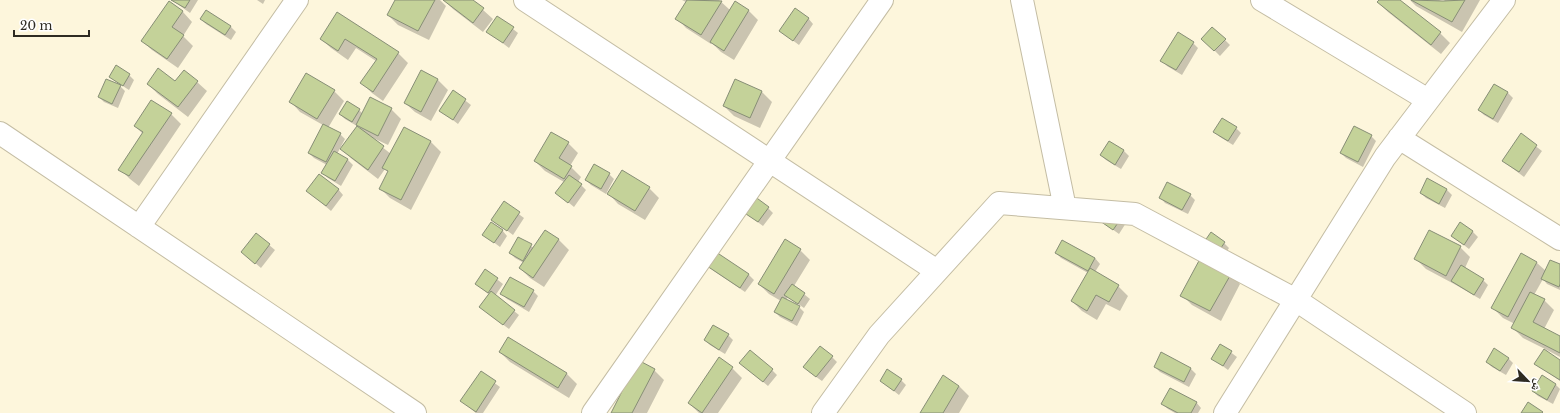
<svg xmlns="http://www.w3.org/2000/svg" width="1560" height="413" viewBox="0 0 1560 413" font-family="'Libre Baskerville','Noto Naskh Arabic',serif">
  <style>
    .shadow { fill: #0003 }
    .building { fill: #c4d299; stroke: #878e76 }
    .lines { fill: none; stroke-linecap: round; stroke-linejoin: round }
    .minor-casing { stroke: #c4bda4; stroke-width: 24 }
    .minor { stroke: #fff; stroke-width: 22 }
  </style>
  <rect width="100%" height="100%" fill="#fdf6dc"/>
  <path class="shadow" d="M172,0H198L190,13Z
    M257,0H265L263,4Z
    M396,0H440L446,6L429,40L398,25L388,15Z
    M444,0H472L493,19L483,32L453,9Z
    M682,0H719L730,10H748L758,20L734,60L721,52L712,43L711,44L686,28L677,18L686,2Z
    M1380,0H1399L1440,33L1450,43L1441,54L1388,12L1378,2Z
    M1410,0H1439L1443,2L1445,0H1480L1462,32L1416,6Z
    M169,2L183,12L192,22L183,36L193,46L178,68L152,50L142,41Z
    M206,11L231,27L236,32L231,40L206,24L201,19Z
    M338,13L398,53L408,63L383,101L372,93L362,83L376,61L356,48L348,60L331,48L321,39Z
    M498,17L518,33L509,48L488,32Z
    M808,18L813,24L799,45L780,31Z
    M1225,40L1230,45L1220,56L1208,44Z
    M1193,43L1198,48L1182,75L1167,66L1162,60Z
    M422,71L438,80L448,90L431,121L415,112L405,103Z
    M129,75L134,80L129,90L115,81L110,76Z
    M735,80L762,92L772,102L760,128L734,116L724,106Z
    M176,82H197L207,91L188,117L158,94L148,84Z
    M119,85L125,91L118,108L104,102L99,97Z
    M1494,85L1508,93L1513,98L1498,123L1484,115L1479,110Z
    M334,91L344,101L328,128L340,134L345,139L337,154L348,160L353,165L341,186L328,178L323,173L327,165L314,158L309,153L323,125L300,112L291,102Z
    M453,91L471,105L458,124L441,111Z
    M391,109L401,119L388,145L373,138L372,139L391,154L404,128L431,142L441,152L411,210L390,198L380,188L389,172L385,169L378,179L352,159L342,149L362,130L358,125L357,126L345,119L340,114L359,110L363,114Z
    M171,114L181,124L139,186L130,179L120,169L143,134L135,126Z
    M1236,128L1241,133L1233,145L1220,137L1215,132Z
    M1521,135L1542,151L1524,177L1503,161Z
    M1371,136L1376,141L1363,167L1346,158L1341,153Z
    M1109,142L1124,151L1129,156L1121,169L1106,160L1101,155Z
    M568,143L578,153L570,166L581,177L578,182L586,190L574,207L557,193L564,182L545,171L535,161Z
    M609,174L614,179L606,194L591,185L586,180Z
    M1428,180L1447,190L1452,195L1445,208L1426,198L1421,193Z
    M649,188L659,198L645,220L618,204L609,194Z
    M338,189L343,195L331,211L308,191Z
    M1190,195L1195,200L1188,214L1165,203L1160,197Z
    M504,203L524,218L513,235L493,220Z
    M768,208L773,213L763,226L744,212Z
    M1101,221L1126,223L1119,234Z
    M502,230L507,236L500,247L484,235Z
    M545,231L559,240L569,250L544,287L530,278L520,268L524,263L515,258L510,253L518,238L534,248Z
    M1473,232L1478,237L1469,249L1452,236Z
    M256,234L275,250L261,268L248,257Z
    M1224,243L1229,248L1222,259L1209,250Z
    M1460,247L1470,257L1465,268L1483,280L1488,285L1480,299L1456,285L1426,269L1416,259Z
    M800,250L810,260L794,286L810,299L804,308L788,297L786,300L799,307L804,312L797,326L780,317L775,312L781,301L769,294L759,284Z
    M1056,253L1095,258L1100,264L1095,272L1118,286L1128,296L1120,311L1106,304L1097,320L1082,311L1072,301L1088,273L1061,258Z
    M716,254L749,275L754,280L745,292L714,271L709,266Z
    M1521,254L1537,263L1546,271L1560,265V290L1547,284L1543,279L1534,295L1544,300L1554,310L1544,329L1560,337V357L1545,349V351L1560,361V381L1536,364L1545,349L1523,338L1513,328L1515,324L1503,318L1493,308Z
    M485,270L503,284L495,296L519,315L509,329L486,312L490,295L476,284Z
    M1230,274L1240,284L1221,321L1192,305L1182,295Z
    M533,291L538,296L529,312L507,299L502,294Z
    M728,335L733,340L725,354L710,345L705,340Z
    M509,339L567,374L577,384L569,398L510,362L500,352Z
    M1221,345L1237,357L1228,370L1212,358Z
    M1162,354L1191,369L1196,374L1189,387L1160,372L1155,367Z
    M832,357L837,362L822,381L809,372Z
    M1508,358L1513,363L1506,375L1492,367L1487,362Z
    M732,368L742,378L718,413H699L689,403Z
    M746,368L772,370L777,375L768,386Z
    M654,370L664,380L647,413H612Z
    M481,373L500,387L483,413H476L462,401Z
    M1542,376L1556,385L1560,389L1553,404L1538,396L1533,391Z
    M901,380L906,385L899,395L881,381Z
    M959,386L969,396L959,413H921Z
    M1196,402L1201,408L1198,413H1175L1168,409L1162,404Z"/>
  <path class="building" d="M171,0H190L185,8Z
    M395,0H435L418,31L387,15Z
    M443,0H473L484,8L473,23Z
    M687,0L722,1L701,35L675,19Z
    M1379,0H1400L1441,32L1431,45L1377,2Z
    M1411,0L1443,1L1465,0L1452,22Z
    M169,1L183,11L172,27L184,35L167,59L141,41Z
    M735,1L749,10L724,51L710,42Z
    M795,8L809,18L793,41L779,31Z
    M206,10L231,26L225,35L200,19Z
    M337,12L399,52L373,92L360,83L377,59L345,39L338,51L320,39Z
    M497,16L514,27L503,43L486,32Z
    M1212,27L1226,39L1214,51L1201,39Z
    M1178,32L1194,42L1176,70L1160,61Z
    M116,65L130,74L123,86L109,77Z
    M158,68L175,81L184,70L198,81L178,107L147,84Z
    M421,70L438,79L421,112L404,103Z
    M306,73L335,90L317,119L289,102Z
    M106,79L121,85L112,104L98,97Z
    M735,79L762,91L750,118L723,106Z
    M1494,84L1508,92L1493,119L1478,110Z
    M453,90L466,99L453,120L439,111Z
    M370,97L392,108L378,136L356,125Z
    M151,100L172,113L129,176L118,170L143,132L134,126Z
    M347,101L360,109L352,122L339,114Z
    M1222,118L1237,127L1228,141L1213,132Z
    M323,124L341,133L326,162L308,153Z
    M357,126L384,146L368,170L340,149Z
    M1354,126L1372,135L1358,162L1340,153Z
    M404,127L431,141L401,200L379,189L388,171L382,168Z
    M551,132L569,142L559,158L572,166L564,179L534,161Z
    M1521,133L1537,145L1519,172L1502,161Z
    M1109,141L1124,150L1115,165L1100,155Z
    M334,151L348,159L335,181L321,173Z
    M594,164L610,173L601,189L585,180Z
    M622,170L650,187L635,211L607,194Z
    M319,174L339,189L326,206L306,191Z
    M569,175L582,184L568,203L555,193Z
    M1427,178L1447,189L1439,204L1420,193Z
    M1167,182L1191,194L1182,210L1159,198Z
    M754,196L769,207L758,222L743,212Z
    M504,201L520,212L507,231L491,220Z
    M1122,217L1113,230L1100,221Z
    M491,222L503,230L494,243L482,235Z
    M1460,222L1473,231L1464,245L1451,236Z
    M545,230L559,239L533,278L519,268Z
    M1429,230L1461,246L1446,276L1414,259Z
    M1211,232L1225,242L1216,255L1202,245Z
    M256,233L270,244L255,264L241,252Z
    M518,237L532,244L523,261L509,253Z
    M785,239L801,249L774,294L758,284Z
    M1062,240L1095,258L1088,271L1055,253Z
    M716,252L749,274L740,288L707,266Z
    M1521,253L1537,262L1508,317L1491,308Z
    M1201,257L1231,274L1210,311L1180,296Z
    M1550,260L1560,264V284L1559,287L1541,279Z
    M1461,265L1484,279L1474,295L1451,281Z
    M1090,268L1119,285L1109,302L1096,295L1087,311L1071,301Z
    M485,269L498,278L488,293L475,284Z
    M510,277L534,290L524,307L500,294Z
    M792,284L805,293L798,304L784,295Z
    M491,291L515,310L503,325L479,307Z
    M1530,292L1545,299L1533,322L1560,336V353L1511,328Z
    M782,297L800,306L792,321L774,312Z
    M713,325L729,334L719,350L704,340Z
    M508,337L567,373L558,388L499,352Z
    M1220,344L1232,351L1223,366L1211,359Z
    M820,346L833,356L816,377L803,367Z
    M1494,348L1509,358L1500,371L1486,362Z
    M1544,349L1560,360V380L1534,364Z
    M750,350L773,369L763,382L739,363Z
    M1161,352L1191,368L1184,382L1154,367Z
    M719,357L733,367L702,413L688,403Z
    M638,360L655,369L632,413H611Z
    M887,369L902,379L894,391L880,381Z
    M481,371L496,381L476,412L460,401Z
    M943,375L959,386L943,413H920Z
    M1542,375L1556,384L1547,400L1532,391Z
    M1170,388L1197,402L1191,413H1178L1161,404Z
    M1528,402L1543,412L1542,413H1521Z"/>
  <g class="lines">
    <defs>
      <path id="minor" d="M525,0L937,271
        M1022,0L1065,208
        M1262,0L1428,100
        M0,133L415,413
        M1399,138L1560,239
        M139,227L297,0
        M593,413L882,0
        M823,413L879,335L999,203L1135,214L1296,300L1465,413
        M1225,413L1385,157L1504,0"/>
    </defs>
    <use href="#minor" class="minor-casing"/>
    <use href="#minor" class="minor"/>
  </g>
  <g transform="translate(1528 381) rotate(115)" stroke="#ffffff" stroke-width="3" paint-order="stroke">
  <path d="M0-3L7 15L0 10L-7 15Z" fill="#2e2b22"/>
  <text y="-6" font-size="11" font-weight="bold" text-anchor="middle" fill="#2e2b22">ش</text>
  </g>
  <path d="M14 30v6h75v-6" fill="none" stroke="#2e2b22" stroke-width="2"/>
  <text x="20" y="30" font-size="12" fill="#2e2b22" stroke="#ffffff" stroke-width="3" paint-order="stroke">20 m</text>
</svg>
